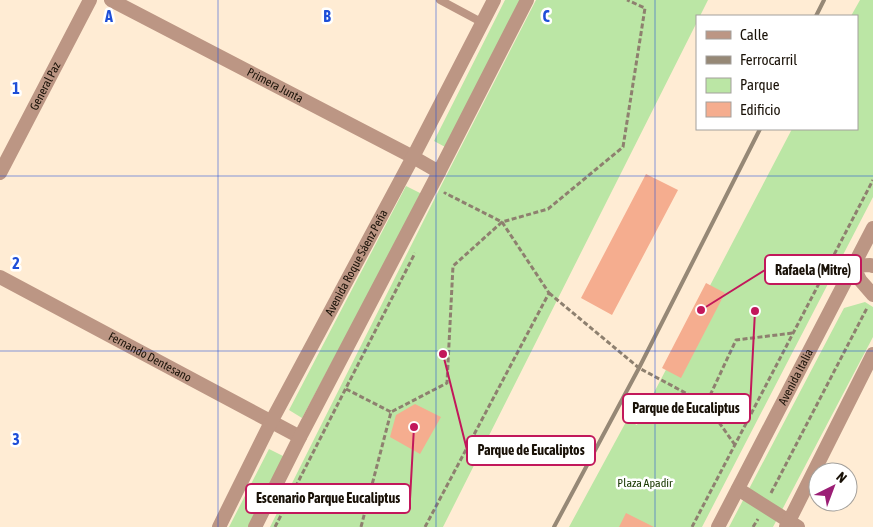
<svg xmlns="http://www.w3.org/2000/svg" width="873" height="527" viewBox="0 0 873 527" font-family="'Asap Condensed',sans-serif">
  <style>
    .green { fill: #bbe6a5 }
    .building { fill: #f5ad8f }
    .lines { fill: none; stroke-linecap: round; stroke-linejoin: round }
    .path { stroke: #8e806f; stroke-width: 3; stroke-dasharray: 5 2.5; stroke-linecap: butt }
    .service { stroke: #bc9684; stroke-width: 8 }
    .minor { stroke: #bc9684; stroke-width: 14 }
    .tertiary { stroke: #bc9684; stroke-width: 14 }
    .rail { stroke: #968876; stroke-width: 4 }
    .grid { fill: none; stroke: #1d4ed8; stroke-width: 1; stroke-opacity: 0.55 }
    .labels { text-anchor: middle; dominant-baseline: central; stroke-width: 5; stroke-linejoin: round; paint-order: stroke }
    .street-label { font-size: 12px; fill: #191107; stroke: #fff }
    .park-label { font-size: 12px; fill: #183700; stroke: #fff }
    .grid-label { font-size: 16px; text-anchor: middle; font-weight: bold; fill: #1d4ed8; stroke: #fff; stroke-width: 5; stroke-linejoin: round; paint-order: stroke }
    .leader { fill: none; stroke: #c2185b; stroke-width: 2 }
    .callout-dot { fill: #c2185b; stroke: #fff; stroke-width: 2 }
    .callout { fill: #fff; stroke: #c2185b; stroke-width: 2 }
    .callout-label { font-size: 14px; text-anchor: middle; font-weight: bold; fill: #191107 }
  </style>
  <rect width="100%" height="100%" fill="#ffecd4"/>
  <path class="green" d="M505,0H524L447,148L434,141Z
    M536,0H708L700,16H697V22L443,527H270L443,182Z
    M860,0H873V197L702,527H569L627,420L637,425L792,129H857V16H851Z
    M406,186L422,194L302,418L289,410Z
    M865,302L873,307V337L773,527H729L844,308Z
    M269,449L285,457L249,527H229Z"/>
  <path class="building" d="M646,174L678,190L612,315L581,298Z
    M706,283L725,293L681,378L662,368Z
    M415,404L441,417L420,454L390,437L396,415Z
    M626,513L654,527H619Z"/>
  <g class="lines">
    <path class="path" d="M549,293L639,368L706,404
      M346,389L391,412
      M735,445L706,404L736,340L793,333
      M771,493L867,308
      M275,527L415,253
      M361,527L391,412L447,383L453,266L502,222L548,209L623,147L645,8L627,0
      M425,527L549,293L502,222L445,193V194
      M692,527L873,180
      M753,527L758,519"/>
    <path class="service" d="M440,0L483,23"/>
    <g class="minor">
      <path id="s1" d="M111,0L413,157L439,172"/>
      <path id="s2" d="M0,173L90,0"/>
      <path id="s3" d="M0,277L300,437"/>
      <path d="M738,489L798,527"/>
    </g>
    <g class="tertiary">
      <path d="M873,266L870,265L853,266L860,280L873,295"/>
      <path id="s4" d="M219,527L271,422L413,157L494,0"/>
      <path d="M255,527L300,437L439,172L527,0"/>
      <path id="s5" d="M718,527L873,228"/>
      <path d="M786,527L873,354"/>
    </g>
    <path class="rail" d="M816,16L824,0
      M554,527L639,368L760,129"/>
  </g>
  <path class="grid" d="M218,0V527M436,0V527M655,0V527M0,176H873M0,351H873"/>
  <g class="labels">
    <g class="street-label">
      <text stroke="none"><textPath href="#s1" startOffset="185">Primera Junta</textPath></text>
      <text stroke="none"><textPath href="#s2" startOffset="98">General Paz</textPath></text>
      <text stroke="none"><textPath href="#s4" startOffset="298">Avenida Roque Sáenz Peña</textPath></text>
      <text stroke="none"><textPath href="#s3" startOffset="170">Fernando Dentesano</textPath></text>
      <text stroke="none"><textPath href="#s5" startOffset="169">Avenida Italia</textPath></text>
    </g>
    <g class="park-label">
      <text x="645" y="483">Plaza Apadir</text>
    </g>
  </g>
  <g class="grid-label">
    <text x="109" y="22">A</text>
    <text x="327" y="22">B</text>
    <text x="546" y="22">C</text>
    <text x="16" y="94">1</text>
    <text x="16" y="269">2</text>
    <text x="16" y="445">3</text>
  </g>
  <path class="leader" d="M701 310L765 270M755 311L750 408M443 354L467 450M414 427L410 499"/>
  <g class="callout-dot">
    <circle cx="701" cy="310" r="5"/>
    <circle cx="755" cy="311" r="5"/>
    <circle cx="443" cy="354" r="5"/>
    <circle cx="414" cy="427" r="5"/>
  </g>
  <g class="callout">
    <rect x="765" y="255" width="96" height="29" rx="5"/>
    <rect x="623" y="394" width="127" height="29" rx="5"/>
    <rect x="467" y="436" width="128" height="29" rx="5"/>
    <rect x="246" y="484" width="164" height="29" rx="5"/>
  </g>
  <g class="callout-label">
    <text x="813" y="275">Rafaela (Mitre)</text>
    <text x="686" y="413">Parque de Eucaliptus</text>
    <text x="531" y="455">Parque de Eucaliptos</text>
    <text x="328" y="503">Escenario Parque Eucaliptus</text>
  </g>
  <rect x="696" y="15" width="162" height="115" fill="#ffffff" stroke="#a3a09c"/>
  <rect x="706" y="31" width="25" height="8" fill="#bc9684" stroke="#a3a09c"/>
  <text x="740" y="40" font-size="15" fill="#191107">Calle</text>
  <rect x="706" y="56" width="25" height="8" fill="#968876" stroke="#a3a09c"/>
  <text x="740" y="65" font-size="15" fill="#191107">Ferrocarril</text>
  <rect x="706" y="78" width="25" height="15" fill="#bbe6a5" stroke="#a3a09c"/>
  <text x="740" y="90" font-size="15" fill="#191107">Parque</text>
  <rect x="706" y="102" width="25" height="15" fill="#f5ad8f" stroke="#a3a09c"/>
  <text x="740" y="115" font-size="15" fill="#191107">Edificio</text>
  <g transform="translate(833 487) rotate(42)"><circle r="24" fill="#ffffff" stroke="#a3a09c"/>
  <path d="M0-4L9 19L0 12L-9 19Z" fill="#9b1e75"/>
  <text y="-8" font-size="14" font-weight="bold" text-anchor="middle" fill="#191107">N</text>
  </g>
</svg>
